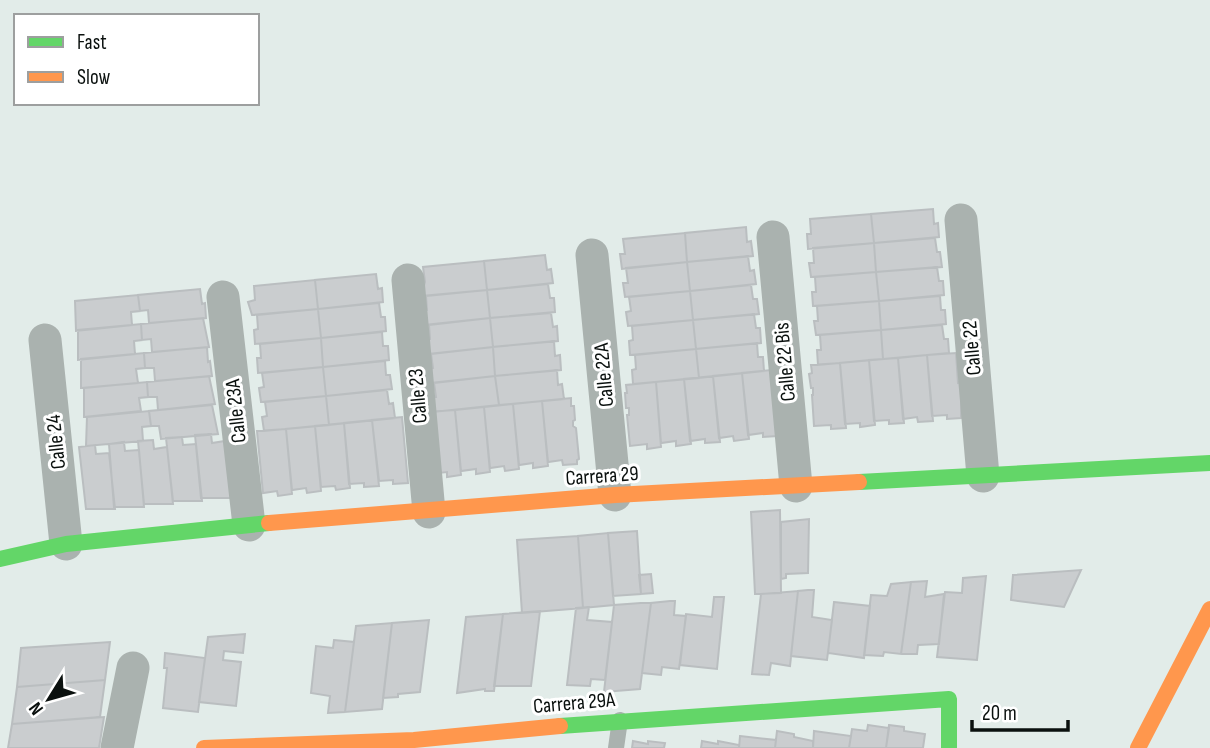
<svg xmlns="http://www.w3.org/2000/svg" width="1210" height="748" viewBox="0 0 1210 748" font-family="'Sofia Sans Condensed',sans-serif">
  <style>
    .building { fill: #cacdcf; stroke: #babec0; stroke-width: 2 }
    .lines { fill: none; stroke-linecap: round; stroke-linejoin: round }
    .lane { stroke: #aab2af; stroke-width: 16 }
    .street { stroke: #aab2af; stroke-width: 33 }
    .fast { stroke: #63d668; stroke-width: 16 }
    .slow { stroke: #ff974d; stroke-width: 16 }
    .labels { text-anchor: middle; dominant-baseline: central; stroke-width: 6; stroke-linejoin: round; paint-order: stroke }
    .street-label { font-size: 21px; fill: #0a100e; stroke: #fff }
  </style>
  <rect width="100%" height="100%" fill="#e2ece9"/>
  <path class="building" d="M933,209L934,224L938,223L939,237L874,243L871,214Z
    M871,214L874,243L808,249L807,234H811L810,219Z
    M746,227L747,242L751,241L753,256L687,262L685,233Z
    M685,233L687,262L622,269L620,254H625L623,239Z
    M935,238L937,252H940L942,267L876,272L874,243Z
    M874,243L876,272L811,277L809,263H814L813,248Z
    M545,255L547,270L551,269L553,283L487,290L484,261Z
    M748,256L750,271L754,270L756,284L690,291L687,262Z
    M484,261L487,290L421,296L425,282L423,267Z
    M687,262L690,291L625,297L623,283H628L626,268Z
    M937,267L939,281H943L944,295L879,301L876,272Z
    M876,272L879,301L813,306L812,292H816L815,277Z
    M376,274L378,289L382,288L383,302L318,309L315,280Z
    M315,280L318,309L252,315L248,302L255,300L254,286Z
    M548,284L550,298H554L555,312L490,318L487,290Z
    M751,285L753,299H757L759,314L693,320L690,291Z
    M200,289L202,304L205,303L206,318L149,323L148,310L140,311L138,295Z
    M487,290L490,318L424,325L423,311L427,310L426,296Z
    M690,291L693,320L628,326L626,312L631,311L629,297Z
    M138,295L140,311L131,312L132,325L76,331L75,301Z
    M940,296L941,310H945L946,324L881,330L879,301Z
    M879,301L881,330L816,335L814,321H818L817,306Z
    M379,303L381,317H385L386,331L321,338L318,309Z
    M318,309L321,338L255,344L254,330L258,329L257,315Z
    M551,313L553,327L557,326L558,341L493,347L490,318Z
    M754,314L756,328H760L761,343L696,349L693,320Z
    M203,318L209,347L152,352L151,339L142,340L141,324Z
    M490,318L493,347L428,354L426,340L430,339L429,325Z
    M693,320L696,349L630,355L629,341L633,340L632,326Z
    M141,324L142,340L134,341L135,354L78,360V330Z
    M942,325L944,339H948L949,353L883,359L881,330Z
    M881,330L883,359L818,365L817,350H821L820,335Z
    M382,332L383,346H388L389,360L323,367L321,338Z
    M321,338L323,367L258,373L257,358H261L260,344Z
    M554,341L555,356L560,355L561,370L495,376L493,347Z
    M757,343L758,357H763L764,371L699,378L696,349Z
    M207,347L208,362L210,361L212,376L155,381L154,368H145L144,353Z
    M493,347L495,376L430,383L429,369L433,368L431,354Z
    M696,349L699,378L633,384L632,370L636,369L635,355Z
    M144,353L145,368L136,369L138,383L81,388V359Z
    M956,353L958,383L961,382V418L947,419V415L932,416L927,355Z
    M927,355L933,421L918,422L917,417L903,419L898,358Z
    M898,358L904,423L889,424V420L874,421L869,360Z
    M869,360L875,425L860,427V423L845,424L840,363Z
    M385,361L386,375H390L392,389L326,396L323,367Z
    M840,363L846,428L831,429V425L814,426L812,395H813V388H811L809,374L812,373L811,365Z
    M323,367L326,396L261,402L259,388L264,387L262,373Z
    M557,370L558,385L562,384L564,399L499,405L495,376Z
    M771,370L777,436L763,437V433L748,435L742,373Z
    M742,373L749,439L734,441L733,436L719,438L713,376Z
    M209,376L215,404L158,410L157,397H148L147,382Z
    M495,376L499,405L433,412L431,397H436L434,383Z
    M713,376L720,442L705,443V439L690,441L684,379Z
    M684,379L691,444L676,446V441L661,443L656,382Z
    M147,382L148,397L139,398L141,411L84,417V388Z
    M656,382L661,447L647,449V444L630,446L627,415H629V408H626L625,393H627L626,385Z
    M387,390L389,404L393,403L395,418L329,425L326,396Z
    M326,396L329,425L264,431L262,417L267,416L265,402Z
    M571,398V406H574L575,420L573,421V426L576,428L579,459L577,460V464L563,465L562,460L548,462L542,401Z
    M542,401L548,466L533,468V463L519,465L513,404Z
    M513,404L519,469L505,471L504,466L490,468L484,407Z
    M212,405L218,434L161,439L159,426H151L149,411Z
    M484,407L490,472L476,474V469L461,471L455,410Z
    M455,410L461,475L447,477V472L430,474L426,412Z
    M149,411L151,426L142,427L143,441L86,446L87,417Z
    M402,417L408,483L393,484V480L379,481L372,420Z
    M372,420L379,486L364,487V483L349,484L344,423Z
    M344,423L350,488L336,490L335,486L321,487L315,426Z
    M315,426L321,491L307,493L306,488L292,490L286,429Z
    M286,429L292,494L278,496L277,491L263,493L257,431Z
    M211,434L212,443L225,441L231,498H201L195,435Z
    M182,437L183,445L196,444L202,501H173L166,438Z
    M153,440L154,449L167,447L173,504H144L138,441Z
    M124,442L125,451L139,450L144,507H114L109,444Z
    M95,445L96,454L109,453L115,509H86L79,447Z
    M780,510L781,593L755,594L751,512Z
    M809,519L808,573L786,574V578L781,579V522Z
    M637,531L641,594L613,596L608,533Z
    M608,533L614,605L583,608L578,536Z
    M578,536L583,608L522,613L517,540Z
    M1081,570L1064,607L1011,600L1013,575Z
    M651,574L653,593L641,594L639,575Z
    M986,576L977,660L937,657L945,592L962,593L963,578Z
    M927,581L925,597L944,594L939,644L918,645L917,654H901L911,582Z
    M911,582L901,654L884,652L883,656L864,655L871,595L887,596L891,584Z
    M808,590H814L812,617L832,620L827,660L791,656L798,591Z
    M798,591L790,666L771,663L769,675L752,674L761,594Z
    M714,597H724L717,669L680,665L686,614L712,617Z
    M670,601H675L674,615L686,616L679,669L662,667L661,675L642,673L651,603Z
    M834,602L870,606L864,658L828,653Z
    M641,603H651L640,689L604,692L614,605Z
    M589,607L587,620L612,622L605,680L591,679L590,686L567,685L576,608Z
    M540,611L531,686H494L503,614Z
    M503,614L494,691H485V689L457,693L466,617Z
    M429,620L420,692L398,694V697L383,698L392,623Z
    M392,623L382,709L345,712L356,626Z
    M245,634L243,653L224,651L223,660L241,662L236,706L199,702L208,637Z
    M334,640L354,642L345,712L328,713L330,696L311,693L316,646L333,648Z
    M110,642L105,680L17,687L21,648Z
    M165,653L205,658L198,712L163,708L167,668H164Z
    M105,680L100,717L12,724L17,687Z
    M104,717L99,748H8L12,724Z
    M868,725L889,728L886,748H849L852,729L867,731Z
    M889,725L904,727V731L925,734L923,748H886Z
    M777,731L794,734V737L813,741V748H775Z
    M814,731L851,736L849,748H813Z
    M740,736L776,740L775,748H739Z
    M633,741L648,744V741L665,743L664,748H632Z
    M702,741L718,744V741L739,745V748H701Z"/>
  <g class="lines">
    <path class="lane" d="M616,748L620,720"/>
    <path class="street" d="M961,220L983,476
      M773,237L796,486
      M592,255L615,495
      M408,280L429,512
      M223,297L249,525
      M45,340L66,544
      M117,748L133,668"/>
    <path class="fast" d="M859,482L1210,463
      M0,559L66,544L269,523
      M560,726L949,699V748"/>
    <path class="slow" d="M269,523L615,495L859,482
      M204,748L414,740L560,726
      M1138,748L1210,609"/>
  </g>
  <g class="labels">
    <g class="street-label">
      <text transform="translate(972 348) rotate(-95)">Calle 22</text>
      <text transform="translate(785 362) rotate(-95)">Calle 22 Bis</text>
      <text transform="translate(604 375) rotate(-95)">Calle 22A</text>
      <text transform="translate(418 396) rotate(-95)">Calle 23</text>
      <text transform="translate(236 411) rotate(-96)">Calle 23A</text>
      <text transform="translate(56 442) rotate(-96)">Calle 24</text>
      <text transform="translate(602 476) rotate(-4)">Carrera 29</text>
      <text transform="translate(574 703) rotate(-5)">Carrera 29A</text>
    </g>
  </g>
  <rect x="14" y="14" width="245" height="91" fill="#ffffff" stroke="#9d9f9f" stroke-width="2"/>
  <rect x="28" y="37" width="35" height="10" fill="#63d668" stroke="#9d9f9f" stroke-width="2"/>
  <text x="77" y="49" font-size="21" fill="#0a100e">Fast</text>
  <rect x="28" y="72" width="35" height="10" fill="#ff974d" stroke="#9d9f9f" stroke-width="2"/>
  <text x="77" y="84" font-size="21" fill="#0a100e">Slow</text>
  <g transform="translate(49 699) rotate(233)" stroke="#ffffff" stroke-width="5" paint-order="stroke">
  <path d="M0-5L12 26L0 18L-12 26Z" fill="#0a100e"/>
  <text y="-10" font-size="19" font-weight="bold" text-anchor="middle" fill="#0a100e">N</text>
  </g>
  <path d="M972 720v10h96v-10" fill="none" stroke="#0a100e" stroke-width="3.5"/>
  <text x="982" y="720" font-size="21" fill="#0a100e" stroke="#ffffff" stroke-width="5" paint-order="stroke">20 m</text>
</svg>
